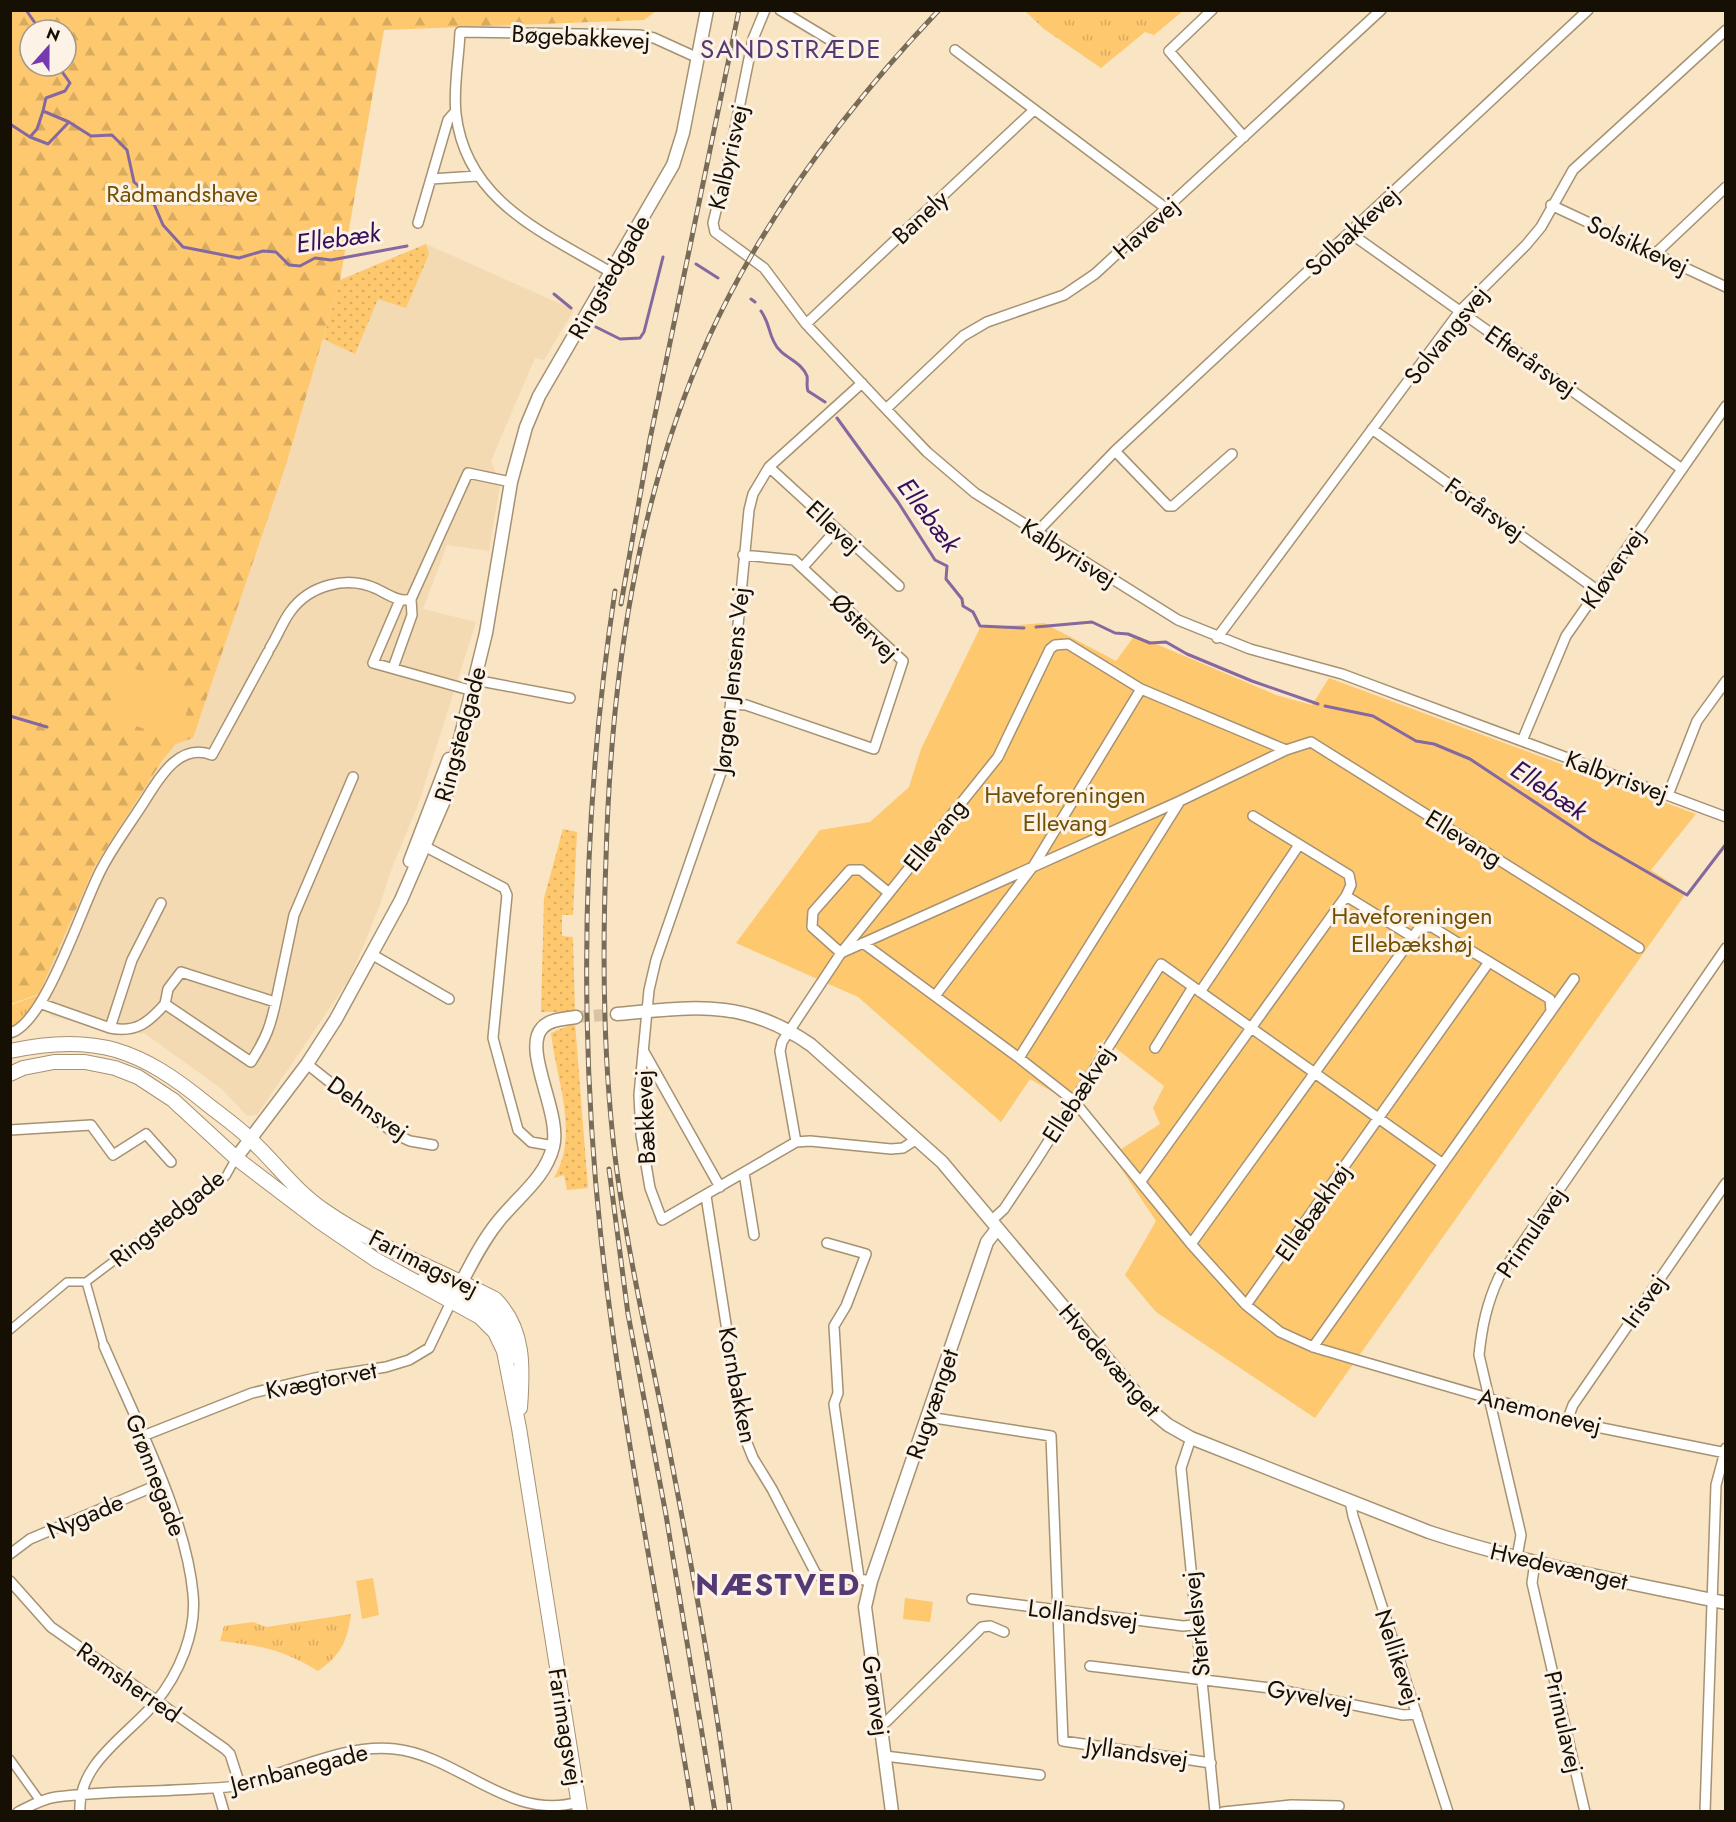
<svg xmlns="http://www.w3.org/2000/svg" width="1736" height="1822" viewBox="0 0 1736 1822" font-family="Jost,sans-serif">
  <style>
    .built { fill: #f4dab2 }
    .grass { fill: url(#grass-dots) }
    .forest { fill: url(#forest-firs); fill-rule: evenodd }
    .park { fill: url(#park-tufts) }
    .garden { fill: #fec86f }
    .lines { fill: none; stroke-linecap: round; stroke-linejoin: round }
    .stream { stroke: #84689f; stroke-width: 3 }
    .tertiary-tunnel { stroke: #d7c4a6; stroke-width: 12; stroke-dasharray: 12 6; stroke-linecap: butt }
    .pedestrian-casing { stroke: #a69273; stroke-width: 10 }
    .minor-casing { stroke: #a69273; stroke-width: 12 }
    .tertiary-casing { stroke: #a69273; stroke-width: 15 }
    .secondary-casing { stroke: #a69273; stroke-width: 16 }
    .pedestrian { stroke: #fff; stroke-width: 7 }
    .minor { stroke: #fff; stroke-width: 9 }
    .tertiary { stroke: #fff; stroke-width: 12 }
    .secondary { stroke: #fff; stroke-width: 14 }
    .rail-casing { stroke: #796c57; stroke-width: 5 }
    .rail { stroke: #fcf3e6; stroke-width: 3; stroke-dasharray: 9; stroke-linecap: butt }
    .labels { text-anchor: middle; dominant-baseline: central; stroke-width: 6; stroke-linejoin: round; paint-order: stroke }
    .street-label { font-size: 24px; fill: #160f04; stroke: #fcf3e6 }
    .park-label { font-size: 24px; fill: #724f03; stroke: #fcf3e6 }
    .neighbourhood-label { font-size: 26px; letter-spacing: 1.5px; fill: #543974; stroke: #fcf3e6 }
    .water-label { font-size: 26px; font-style: italic; fill: #370e59; stroke: #fcf3e6 }
    .district-label { font-size: 30px; font-weight: bold; letter-spacing: 1.5px; fill: #543974; stroke: #fcf3e6 }
  </style>
  <defs>
    <pattern id="grass-dots" width="8" height="8" patternUnits="userSpaceOnUse" patternTransform="scale(1.5)"><rect width="8" height="8" fill="#fec86f"/><path d="M2 2h.1M6 6h.1" fill="none" stroke="#d9ab5e" stroke-width="1.8" stroke-linecap="round"/></pattern>
    <pattern id="forest-firs" width="22" height="20" patternUnits="userSpaceOnUse" patternTransform="scale(1.5)"><rect width="22" height="20" fill="#fec86f"/><path d="M5 1l3.5 6h-7zM16 11l3.5 6h-7z" fill="#d9ab5e"/></pattern>
    <pattern id="park-tufts" width="24" height="20" patternUnits="userSpaceOnUse" patternTransform="scale(1.5)"><rect width="24" height="20" fill="#fec86f"/><path d="M3 7l-1-3M5 7V3M7 7l1-3M15 17l-1-3M17 17v-4M19 17l1-3" fill="none" stroke="#d9ab5e"/></pattern>
  </defs>
  <rect width="100%" height="100%" fill="#f9e4c3"/>
  <path class="built" d="M426,244L574,310L544,360L535,358L491,461L500,485L489,551L447,545L423,609L476,622L419,802L390,873L380,905L350,978L257,1115L247,1116L223,1090L144,1033L123,1035L51,1016L39,994L95,866L162,761L176,744L286,465L340,280Z"/>
  <path class="grass" d="M426,244L429,254L406,308L378,299L355,354L323,339L340,280Z
    M563,829L577,832L573,915H562V936L573,937L575,1012H541L544,898Z
    M575,1023L588,1188L567,1190L564,1175L554,1178C580,1133 556,1080 551,1033Z"/>
  <path class="forest" d="M11,11H656L644,20L384,30L340,280L286,465L193,738L176,744L162,761L95,866L39,994L11,1004ZM30,30H66V66H30Z"/>
  <path class="park" d="M1025,11H1183L1154,35L1145,32L1101,68L1044,29Z
    M38,995L23,1022L11,1028V1005Z
    M351,1614C347,1642 341,1655 318,1671C282,1649 262,1646 220,1641L224,1626L253,1622L266,1627Z"/>
  <path class="garden" d="M1044,623L1116,661L1135,635L1276,695L1312,705L1329,678L1696,814L1651,870L1686,893L1315,1418L1156,1312L1125,1275L1156,1221L1112,1155L1160,1124L1153,1108L1164,1086L1104,1039L1069,1101L1030,1079L1001,1122L858,997L736,943L820,830L870,822L909,787L921,749L980,628Z
    M123,665L194,689L178,740L106,716Z
    M373,1578L379,1615L362,1619L356,1581Z
    M905,1598L933,1602L930,1622L903,1619Z"/>
  <g class="lines">
    <path class="stream" d="M26,10L40,30
      M43,111L46,98L65,91L70,83L58,66
      M10,124L30,137L37,129L43,111L69,122L91,136L112,135L127,150L134,182L151,197L163,225L183,247L239,258L263,251L276,252L289,265L300,266L315,258L331,260L407,246
      M30,137L48,144L69,122
      M696,264L718,278
      M554,294L571,308
      M751,299L755,302
      M761,311C770,324 768,331 774,342C781,358 801,360 807,376C808,381 806,386 808,391L825,402
      M596,327L620,339L640,338L644,332L663,257
      M837,418L898,502L935,560L947,566L946,579L962,599L963,606L973,612L980,626L1024,628
      M1036,627L1092,622L1115,633L1128,634L1150,643L1166,642L1187,654L1252,681L1318,704
      M1325,706L1373,716L1416,741L1434,744L1470,759L1592,840L1687,895L1726,844
      M10,716L47,727"/>
    <path class="tertiary-tunnel" d="M576,1017L617,1014"/>
    <defs>
      <path id="pedestrian" d="M86,1282L104,1346
        M10,1330L67,1282H86L226,1176L236,1158
        M10,1759L40,1801"/>
      <path id="minor" d="M765,10L753,39L730,153L713,223L715,232L764,268L806,324L886,409L927,452L975,493L1178,620L1250,649L1342,674L1726,817
        M780,10L835,43
        M1212,10L1169,51L1244,137
        M955,50L1167,209
        M431,179L477,176
        M1551,205L1726,287
        M418,223L448,120L455,112
        M1350,233L1682,469
        M1656,253L1726,187
        M612,273C545,233 466,202 456,114C453,88 459,59 460,32L639,35L654,38L698,58
        M806,324L1034,110
        M862,383L769,467L753,494L749,510L725,761L656,960L649,990L639,1095L641,1135L650,1188L662,1220L796,1142L810,1141L891,1149L903,1148L917,1139
        M886,409L963,336L987,322L1064,295L1095,274L1381,10
        M1372,429L1597,590
        M1115,451L1168,506H1173L1232,454
        M769,467L899,586
        M1036,533L1115,451L1588,10
        M803,567L837,529
        M400,600L373,663L473,691
        M1217,638L1460,311L1526,245L1541,227L1573,170L1726,30
        M270,648C277,637 282,623 290,612C309,585 347,575 377,589C387,594 400,603 411,599L468,473L511,482
        M393,668L412,615L411,599
        M475,680L570,698
        M732,704L746,705L874,749L903,661L794,560L743,555
        M1522,741L1566,636L1726,406
        M1668,795L1697,721L1726,681
        M424,846L504,888L507,895L493,1038L518,1130L531,1142L554,1146
        M889,893L861,870H850L813,912L812,927L841,953L1180,801L1286,750L1311,742L1639,948
        M1346,896L1411,936
        M863,943L1019,1058L1074,1101L1191,1244L1246,1305L1280,1332L1313,1347L1357,1360L1567,1421L1726,1453
        M373,955L449,999
        M1200,992L1299,845
        M935,996L1034,865L1141,689
        M275,1002L181,972L168,989L165,1004L251,1062C267,1037 271,1025 277,996L294,915L353,777
        M42,1004L110,1028L132,960L161,903
        M110,1028C136,1033 148,1023 165,1004
        M10,1033C46,1024 83,902 102,868C114,845 130,824 144,802C159,778 179,742 212,755L268,652
        M1155,1048L1193,987
        M643,1050L720,1187
        M1019,1058L1180,801
        M307,1064L395,1134L410,1141L433,1145
        M10,1130L91,1125L113,1155L146,1134L171,1162
        M796,1142L780,1051L782,1042L841,953L998,757L1050,649L1055,645L1068,644L1141,689L1286,750
        M744,1173L754,1235
        M1141,1181L1346,896L1351,885L1349,875L1253,816
        M706,1196L743,1433L753,1458L772,1489L816,1574C832,1584 853,1576 871,1581
        M991,1221L1004,1209L1034,1164L1161,964L1443,1164
        M827,1243L866,1254L846,1306L834,1326L838,1393L834,1404L859,1578
        M1191,1244L1420,927H1432L1550,999L1551,1011
        M1246,1305L1489,962
        M1313,1347L1574,979
        M928,1417L1051,1436L1063,1741L1211,1763
        M1567,1421L1573,1405L1726,1183
        M143,1436L252,1393L315,1378L386,1367L409,1360L429,1348L451,1302
        M1191,1438L1181,1468L1215,1812
        M1350,1501L1353,1516L1448,1812
        M10,1554L30,1539L162,1483
        M1517,1557L1521,1535L1479,1355C1482,1326 1487,1303 1499,1277L1726,948
        M1535,1562L1532,1583L1585,1812
        M10,1581L51,1627L225,1749L230,1754L240,1785
        M972,1599L1183,1626L1195,1625
        M1090,1666L1270,1688L1403,1715L1417,1714
        M880,1722H886L982,1627L990,1626L1004,1632
        M885,1756L1040,1775
        M217,1788L224,1812
        M18,1812C30,1806 42,1799 56,1797C102,1791 150,1792 196,1789C211,1788 227,1788 241,1785C289,1773 346,1743 395,1749C459,1756 510,1822 578,1802
        M80,1812C77,1764 127,1736 155,1703C179,1674 197,1632 193,1594C186,1516 135,1419 104,1346
        M1223,1812L1291,1805L1339,1806
        M1705,1812L1716,1485L1726,1448"/>
      <path id="tertiary" d="M410,861L449,759
        M617,1014C694,1007 744,998 811,1045L942,1162L1150,1410L1168,1425L1191,1438L1429,1532C1526,1564 1627,1582 1726,1603
        M236,1158L307,1064L336,1019L401,900L446,796L486,633L511,482L526,427L539,396L673,165L683,133L707,10
        M451,1302C466,1275 478,1247 497,1223C516,1198 545,1179 553,1147C562,1114 522,1050 542,1028C550,1019 564,1019 576,1017
        M892,1812L865,1607L871,1581L987,1242L997,1229"/>
      <path id="secondary" d="M10,1051C96,1032 141,1050 207,1104C222,1116 237,1126 250,1139C276,1163 295,1191 325,1211C377,1247 439,1270 495,1299C525,1329 523,1368 520,1408
        M10,1074L23,1068L54,1062H85L115,1068L138,1077L173,1100L236,1158L320,1222L376,1260L480,1317L495,1332L504,1351L519,1428L580,1812
        M425,1278L445,1286L462,1281
        M451,1302C487,1290 506,1327 514,1356"/>
    </defs>
    <use href="#pedestrian" class="pedestrian-casing"/>
    <use href="#minor" class="minor-casing"/>
    <use href="#tertiary" class="tertiary-casing"/>
    <use href="#secondary" class="secondary-casing"/>
    <use href="#pedestrian" class="pedestrian"/>
    <use href="#minor" class="minor"/>
    <use href="#tertiary" class="tertiary"/>
    <use href="#secondary" class="secondary"/>
    <defs>
      <path id="rail" d="M615,591C583,804 578,1023 601,1238C622,1430 662,1620 693,1812
        M621,604L650,439L739,10
        M609,1169L628,1314L666,1515L715,1812
        M730,1812C713,1675 687,1541 661,1407C645,1329 628,1251 617,1172C603,1068 602,963 606,858C611,680 635,501 709,337C764,217 848,106 939,10"/>
    </defs>
    <use href="#rail" class="rail-casing"/>
    <use href="#rail" class="rail"/>
  </g>
  <g class="labels">
    <g class="street-label">
      <text transform="translate(581 37) rotate(3)">Bøgebakkevej</text>
      <text transform="translate(728 157) rotate(-77)">Kalbyrisvej</text>
      <text transform="translate(920 217) rotate(-43)">Banely</text>
      <text transform="translate(1146 228) rotate(-42)">Havevej</text>
      <text transform="translate(1352 231) rotate(-43)">Solbakkevej</text>
      <text transform="translate(1638 245) rotate(25)">Solsikkevej</text>
      <text transform="translate(609 277) rotate(-60)">Ringstedgade</text>
      <text transform="translate(1446 335) rotate(-51)">Solvangsvej</text>
      <text transform="translate(1531 361) rotate(35)">Efterårsvej</text>
      <text transform="translate(1485 509) rotate(35)">Forårsvej</text>
      <text transform="translate(834 527) rotate(43)">Ellevej</text>
      <text transform="translate(1069 553) rotate(32)">Kalbyrisvej</text>
      <text transform="translate(1613 568) rotate(-55)">Kløvervej</text>
      <text transform="translate(865 627) rotate(45)">Østervej</text>
      <text transform="translate(731 680) rotate(-84)">Jørgen Jensens Vej</text>
      <text transform="translate(460 734) rotate(-75)">Ringstedgade</text>
      <text transform="translate(1617 776) rotate(20)">Kalbyrisvej</text>
      <text transform="translate(935 835) rotate(-51)">Ellevang</text>
      <text transform="translate(1464 838) rotate(32)">Ellevang</text>
      <text transform="translate(1078 1094) rotate(-57)">Ellebækvej</text>
      <text transform="translate(368 1108) rotate(35)">Dehnsvej</text>
      <text transform="translate(645 1117) rotate(-92)">Bækkevej</text>
      <text transform="translate(1313 1212) rotate(-55)">Ellebækhøj</text>
      <text transform="translate(167 1218) rotate(-39)">Ringstedgade</text>
      <text transform="translate(1531 1232) rotate(-56)">Primulavej</text>
      <text transform="translate(424 1263) rotate(27)">Farimagsvej</text>
      <text transform="translate(1644 1301) rotate(-55)">Irisvej</text>
      <text transform="translate(1110 1360) rotate(49)">Hvedevænget</text>
      <text transform="translate(321 1380) rotate(-11)">Kvægtorvet</text>
      <text transform="translate(738 1385) rotate(79)">Kornbakken</text>
      <text transform="translate(932 1404) rotate(-71)">Rugvænget</text>
      <text transform="translate(1540 1411) rotate(14)">Anemonevej</text>
      <text transform="translate(156 1475) rotate(69)">Grønnegade</text>
      <text transform="translate(85 1516) rotate(-23)">Nygade</text>
      <text transform="translate(1559 1566) rotate(13)">Hvedevænget</text>
      <text transform="translate(1083 1614) rotate(7)">Lollandsvej</text>
      <text transform="translate(1196 1624) rotate(-96)">Sterkelsvej</text>
      <text transform="translate(1398 1657) rotate(72)">Nellikevej</text>
      <text transform="translate(129 1682) rotate(35)">Ramsherred</text>
      <text transform="translate(876 1696) rotate(82)">Grønvej</text>
      <text transform="translate(1310 1696) rotate(11)">Gyvelvej</text>
      <text transform="translate(1564 1722) rotate(77)">Primulavej</text>
      <text transform="translate(566 1727) rotate(81)">Farimagsvej</text>
      <text transform="translate(1137 1752) rotate(8)">Jyllandsvej</text>
      <text transform="translate(299 1768) rotate(-14)">Jernbanegade</text>
    </g>
    <g class="park-label">
      <text x="182" y="193">Rådmandshave</text>
      <text x="1065" y="794">Haveforeningen<tspan x="1065" dy="28">Ellevang</tspan></text>
      <text x="1412" y="915">Haveforeningen<tspan x="1412" dy="28">Ellebækshøj</tspan></text>
    </g>
    <g class="neighbourhood-label">
      <text x="791" y="49">SANDSTRÆDE</text>
    </g>
    <g class="water-label">
      <text transform="translate(338 238) rotate(-8)">Ellebæk</text>
      <text transform="translate(929 515) rotate(53)">Ellebæk</text>
      <text transform="translate(1549 790) rotate(34)">Ellebæk</text>
    </g>
    <g class="district-label">
      <text x="778" y="1584">NÆSTVED</text>
    </g>
  </g>
  <rect width="1736" height="1822" fill="none" stroke="#160f04" stroke-width="24"/>
  <g transform="translate(48 48) rotate(21)"><circle r="28" fill="#fcf3e6" stroke="#a0988c" stroke-width="1.5"/>
  <path d="M0-4.5L10 22L0 15L-10 22Z" fill="#763ab0"/>
  <text y="-9" font-size="16" font-weight="bold" text-anchor="middle" fill="#160f04">N</text>
  </g>
</svg>
